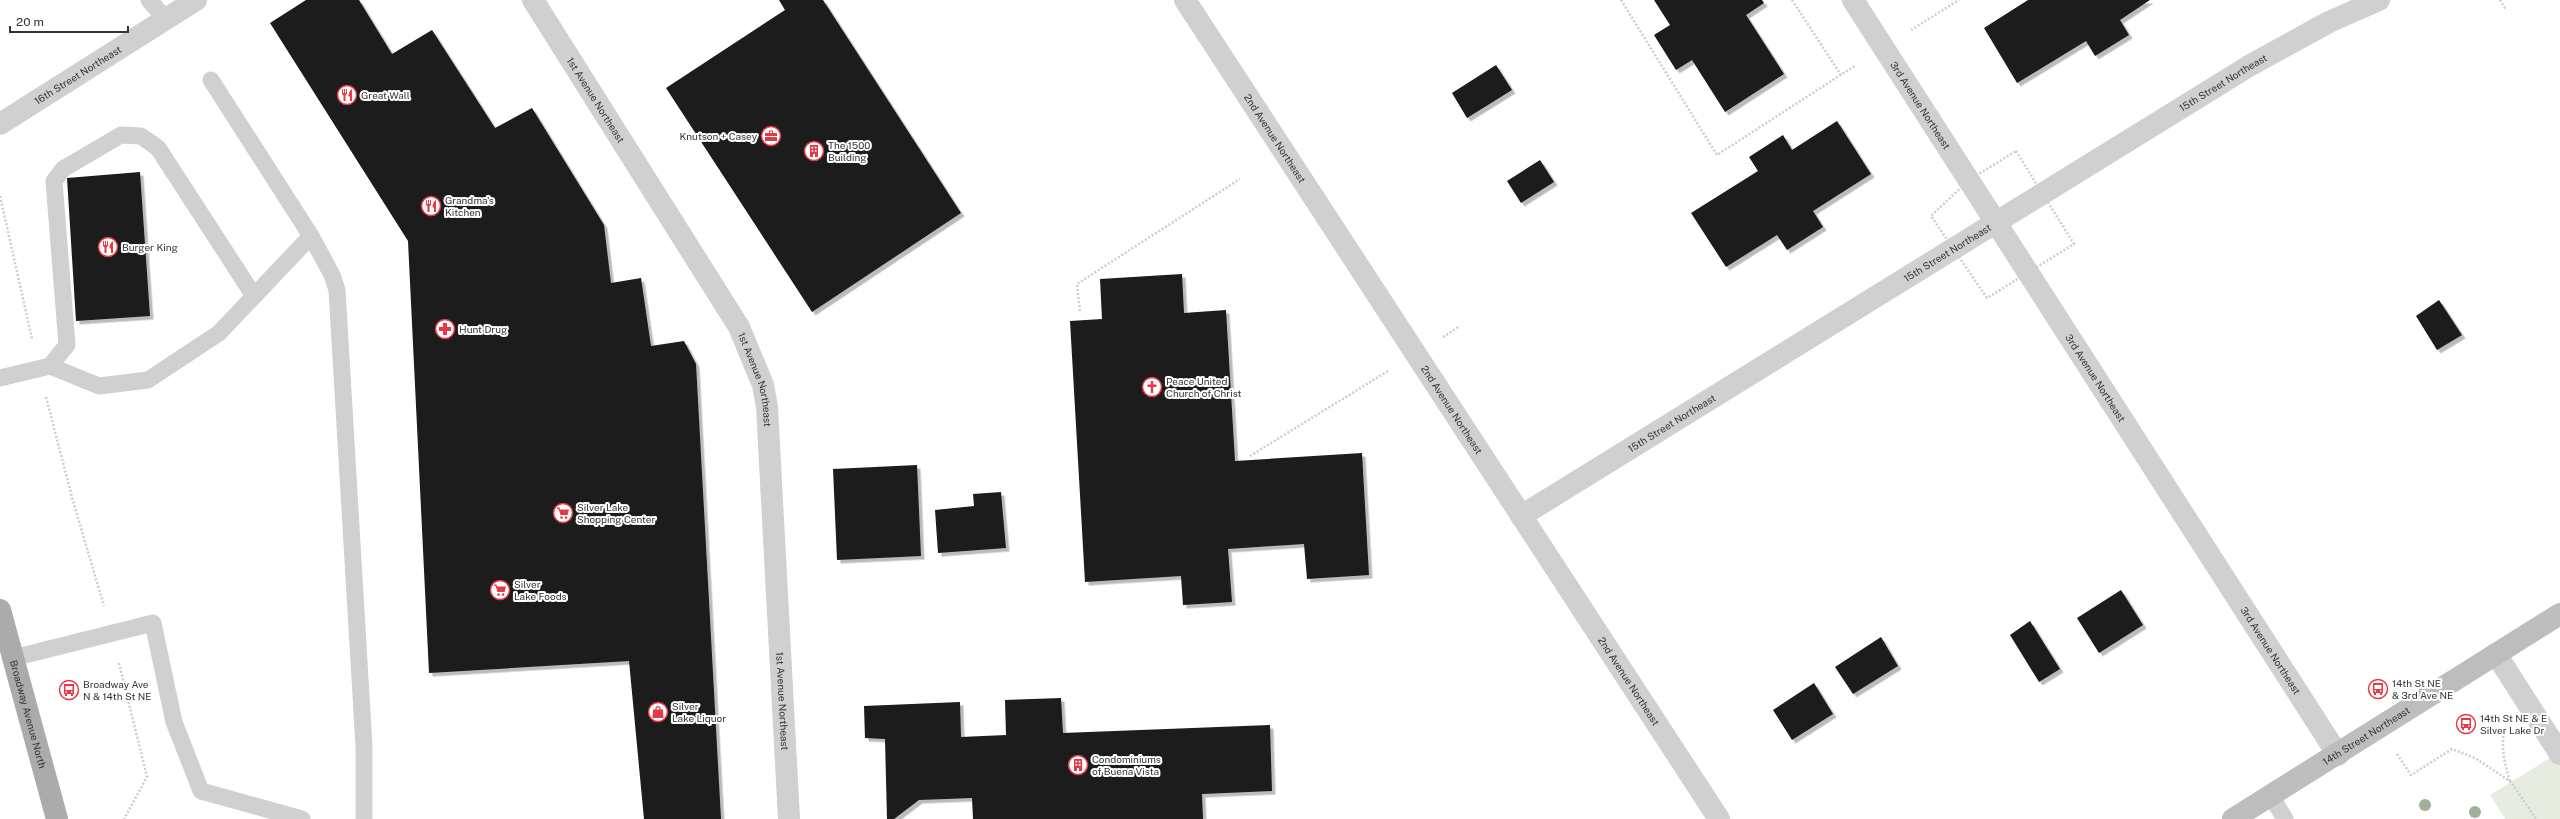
<svg xmlns="http://www.w3.org/2000/svg" width="2560" height="819" viewBox="0 0 2560 819" font-family="'Public Sans',sans-serif">
  <style>
    .green { fill: #e6ecdf }
    .building { fill: #1a1a1a; filter: url(#shadow) }
    .lines { fill: none; stroke-linecap: round; stroke-linejoin: round }
    .path { stroke: #cdcdcd; stroke-width: 2.5; stroke-dasharray: 2 2; stroke-linecap: butt }
    .service { stroke: #d0d0d0; stroke-width: 17 }
    .minor { stroke: #d0d0d0; stroke-width: 22 }
    .tertiary { stroke: #d0d0d0; stroke-width: 22 }
    .secondary { stroke: #bdbdbd; stroke-width: 22 }
    .primary { stroke: #ababab; stroke-width: 22 }
    .tree { fill: #a2b095 }
    .labels { text-anchor: middle; dominant-baseline: central; stroke-width: 4; stroke-linejoin: round; paint-order: stroke }
    .street-label { font-size: 10px; fill: #333; stroke: #fff }
    .poi-label { font-size: 10px; fill: #333; stroke: #fff; text-anchor: start }
  </style>
  <defs>
    <filter id="shadow"><feDropShadow dx="3.5" dy="3.5" stdDeviation="0" flood-color="#0004"/></filter>
  </defs>
  <rect width="100%" height="100%" fill="#fff"/>
  <path class="green" d="M2560,752V819H2505L2490,795Z"/>
  <path class="building" d="M306,0H359L392,54L432,30L495,128L532,108L604,225L611,283L641,278L651,346L684,341L696,364L721,819H644L629,661L429,673L408,241L270,23Z
    M779,0H823L961,213L812,312L666,88L785,10Z
    M1654,0H1762L1764,3L1746,15L1784,74L1725,112L1692,60L1676,70L1654,35L1670,25Z
    M2028,0H2150L2120,20L2129,35L2095,56L2086,41L2017,83L1984,28Z
    M1496,65L1512,90L1467,118L1452,93Z
    M1837,121L1871,174L1813,211L1823,227L1787,250L1777,235L1726,267L1691,213L1758,171L1749,157L1783,135L1792,150Z
    M1540,160L1554,182L1521,203L1507,181Z
    M140,172L150,316L76,321L67,178Z
    M1182,274L1184,313L1226,310L1235,461L1362,453L1369,575L1307,579L1304,544L1228,549L1232,602L1183,605L1181,576L1085,582L1070,321L1102,319L1100,279Z
    M2439,300L2462,335L2437,350L2416,316Z
    M917,465L921,556L837,560L833,469Z
    M1001,492L1006,548L938,553L935,510L974,506L973,494Z
    M2121,590L2143,625L2099,653L2077,618Z
    M2030,621L2060,669L2039,682L2010,635Z
    M1881,637L1898,666L1853,694L1835,667Z
    M1814,683L1833,714L1792,740L1773,710Z
    M1061,698L1063,733L1270,725L1272,791L1202,794L1203,819H973L972,798L919,800L894,819H887L885,739L865,738L864,706L960,702L961,737L1006,735L1005,700Z"/>
  <g class="lines">
    <path class="path" d="M1621,0L1717,155L1856,65
      M1792,0L1841,75
      M2500,0L2506,10
      M1911,30L1959,0
      M2016,151L2074,244L1987,298L1931,216L1969,180Z
      M0,196L32,339
      M1080,311L1077,284L1240,179
      M1443,337L1460,326
      M46,397L73,501L104,606
      M1250,456L1388,371
      M119,663L147,777L124,819
      M2505,728C2500,747 2505,764 2510,782
      M2397,754L2411,775L2452,749L2475,758L2511,782L2536,819"/>
    <path class="service" d="M149,0L166,19
      M211,80L311,236L332,275L337,290L364,746V819
      M50,366L67,345L54,181L63,169L121,135L141,136L158,148L254,296
      M0,378L50,366L99,386L148,380L219,333L311,236
      M13,658L153,623L174,722L201,791L302,819
      M2271,796L2285,819"/>
    <g class="minor">
      <path id="s1" d="M533,0L739,327L763,385L767,407L789,819"/>
      <path id="s2" d="M1185,0L1719,819"/>
      <path id="s3" d="M0,124L196,0"/>
      <path id="s4" d="M1521,516L2249,66L2329,22L2379,0"/>
      <path d="M2496,654L2560,754"/>
    </g>
    <path class="tertiary" id="s5" d="M1853,0L2338,755"/>
    <path class="secondary" id="s6" d="M2233,819L2560,614"/>
    <path class="primary" id="s7" d="M0,610L57,819"/>
  </g>
  <g class="tree">
    <circle cx="2425" cy="805" r="6"/>
    <circle cx="2475" cy="812" r="6"/>
  </g>
  <defs>
    <symbol id="restaurant-ring" viewBox="-11 -11 22 22"><circle r="9.5" fill="#fff" stroke="#e63946" stroke-width="1.5"/><path d="M-5-6h1v4h1v-4h1v4h1v-4h1v5L-1.5 .5V6h-2V.5L-5-1ZM5-6V6H3V1.5H1.5Q1.5-4 5-6Z" fill="#e63946"/></symbol>
    <symbol id="office-ring" viewBox="-11 -11 22 22"><circle r="9.5" fill="#fff" stroke="#e63946" stroke-width="1.5"/><path d="M-6-3h4V-5.5h4V-3h4V5H-6ZM-1-4.5V-3h2v-1.5ZM-6 0V1H6V0Z" fill="#e63946"/></symbol>
    <symbol id="building-ring" viewBox="-11 -11 22 22"><circle r="9.5" fill="#fff" stroke="#e63946" stroke-width="1.5"/><path d="M-4-6H4V6H1V3H-1V6H-4ZM-2.5-4.3h1.7v1.8h-1.7ZM.8-4.3h1.7v1.8H.8ZM-2.5-1h1.7V.8h-1.7ZM.8-1h1.7V.8H.8Z" fill="#e63946"/></symbol>
    <symbol id="pharmacy-ring" viewBox="-11 -11 22 22"><circle r="9.5" fill="#fff" stroke="#e63946" stroke-width="1.5"/><path d="M-2-6h4v4h4v4h-4v4h-4v-4h-4v-4h4Z" fill="#e63946"/></symbol>
    <symbol id="church-ring" viewBox="-11 -11 22 22"><circle r="9.5" fill="#fff" stroke="#e63946" stroke-width="1.5"/><path d="M-1.2-6h2.4v3.5h3.3v2.4h-3.3V6h-2.4V-.1h-3.3v-2.4h3.3Z" fill="#e63946"/></symbol>
    <symbol id="supermarket-ring" viewBox="-11 -11 22 22"><circle r="9.5" fill="#fff" stroke="#e63946" stroke-width="1.5"/><path d="M-6-5.5h2.5l.6 2H6L4.5 2H-2.5L-4.4-4H-6ZM-1.5 3.2a1.3 1.3 0 1 0 .1 0ZM3 3.2a1.3 1.3 0 1 0 .1 0Z" fill="#e63946"/></symbol>
    <symbol id="bus-ring" viewBox="-11 -11 22 22"><circle r="9.5" fill="#fff" stroke="#e63946" stroke-width="1.5"/><path d="M-5-6H5V4H4V6H2V4H-2V6H-4V4H-5ZM-3.5-4V0h7V-4ZM-3.5 1.2v1.5H-2V1.2ZM2 1.2v1.5H3.5V1.2Z" fill="#e63946"/></symbol>
    <symbol id="shop-ring" viewBox="-11 -11 22 22"><circle r="9.5" fill="#fff" stroke="#e63946" stroke-width="1.5"/><path d="M-5-2.5h2.3a2.7 3.5 0 0 1 5.4 0H5L5.5 6h-11ZM-1.5-2.5h3a1.5 2.3 0 0 0-3 0Z" fill="#e63946"/></symbol>
  </defs>
  <g fill-rule="evenodd">
    <use href="#restaurant-ring" x="336" y="84" width="22" height="22"/>
    <use href="#office-ring" x="760" y="125" width="22" height="22"/>
    <use href="#building-ring" x="803" y="140" width="22" height="22"/>
    <use href="#restaurant-ring" x="420" y="195" width="22" height="22"/>
    <use href="#restaurant-ring" x="97" y="236" width="22" height="22"/>
    <use href="#pharmacy-ring" x="434" y="318" width="22" height="22"/>
    <use href="#church-ring" x="1141" y="376" width="22" height="22"/>
    <use href="#supermarket-ring" x="552" y="502" width="22" height="22"/>
    <use href="#supermarket-ring" x="489" y="579" width="22" height="22"/>
    <use href="#bus-ring" x="2367" y="678" width="22" height="22"/>
    <use href="#bus-ring" x="58" y="679" width="22" height="22"/>
    <use href="#shop-ring" x="647" y="701" width="22" height="22"/>
    <use href="#bus-ring" x="2455" y="713" width="22" height="22"/>
    <use href="#building-ring" x="1067" y="754" width="22" height="22"/>
  </g>
  <g class="labels">
    <g class="street-label">
      <text stroke="none"><textPath href="#s3" startOffset="92">16th Street Northeast</textPath></text>
      <text stroke="none"><textPath href="#s4" startOffset="825">15th Street Northeast</textPath></text>
      <text stroke="none"><textPath href="#s1" startOffset="118">1st Avenue Northeast</textPath></text>
      <text stroke="none"><textPath href="#s5" startOffset="125">3rd Avenue Northeast</textPath></text>
      <text stroke="none"><textPath href="#s2" startOffset="165">2nd Avenue Northeast</textPath></text>
      <text stroke="none"><textPath href="#s4" startOffset="501">15th Street Northeast</textPath></text>
      <text stroke="none"><textPath href="#s5" startOffset="449">3rd Avenue Northeast</textPath></text>
      <text stroke="none"><textPath href="#s1" startOffset="442">1st Avenue Northeast</textPath></text>
      <text stroke="none"><textPath href="#s2" startOffset="489">2nd Avenue Northeast</textPath></text>
      <text stroke="none"><textPath href="#s4" startOffset="177">15th Street Northeast</textPath></text>
      <text stroke="none"><textPath href="#s5" startOffset="773">3rd Avenue Northeast</textPath></text>
      <text stroke="none"><textPath href="#s2" startOffset="813">2nd Avenue Northeast</textPath></text>
      <text stroke="none"><textPath href="#s1" startOffset="766">1st Avenue Northeast</textPath></text>
      <text stroke="none"><textPath href="#s7" startOffset="108">Broadway Avenue North</textPath></text>
      <text stroke="none"><textPath href="#s6" startOffset="157">14th Street Northeast</textPath></text>
    </g>
    <g class="poi-label">
      <text x="361" y="95">Great Wall</text>
      <text x="757" y="136" text-anchor="end">Knutson + Casey</text>
      <text x="828" y="145">The 1500<tspan x="828" dy="12">Building</tspan></text>
      <text x="445" y="200">Grandma's<tspan x="445" dy="12">Kitchen</tspan></text>
      <text x="122" y="247">Burger King</text>
      <text x="459" y="329">Hunt Drug</text>
      <text x="1166" y="381">Peace United<tspan x="1166" dy="12">Church of Christ</tspan></text>
      <text x="577" y="507">Silver Lake<tspan x="577" dy="12">Shopping Center</tspan></text>
      <text x="514" y="584">Silver<tspan x="514" dy="12">Lake Foods</tspan></text>
      <text x="2392" y="683">14th St NE<tspan x="2392" dy="12">&amp; 3rd Ave NE</tspan></text>
      <text x="83" y="684">Broadway Ave<tspan x="83" dy="12">N &amp; 14th St NE</tspan></text>
      <text x="672" y="706">Silver<tspan x="672" dy="12">Lake Liquor</tspan></text>
      <text x="2480" y="718">14th St NE &amp; E<tspan x="2480" dy="12">Silver Lake Dr</tspan></text>
      <text x="1092" y="759">Condominiums<tspan x="1092" dy="12">of Buena Vista</tspan></text>
    </g>
  </g>
  <path d="M10 26v6h118v-6" fill="none" stroke="#333333" stroke-width="2"/>
  <text x="16" y="26" font-size="12" fill="#333333" stroke="#ffffff" stroke-width="3" paint-order="stroke">20 m</text>
</svg>
